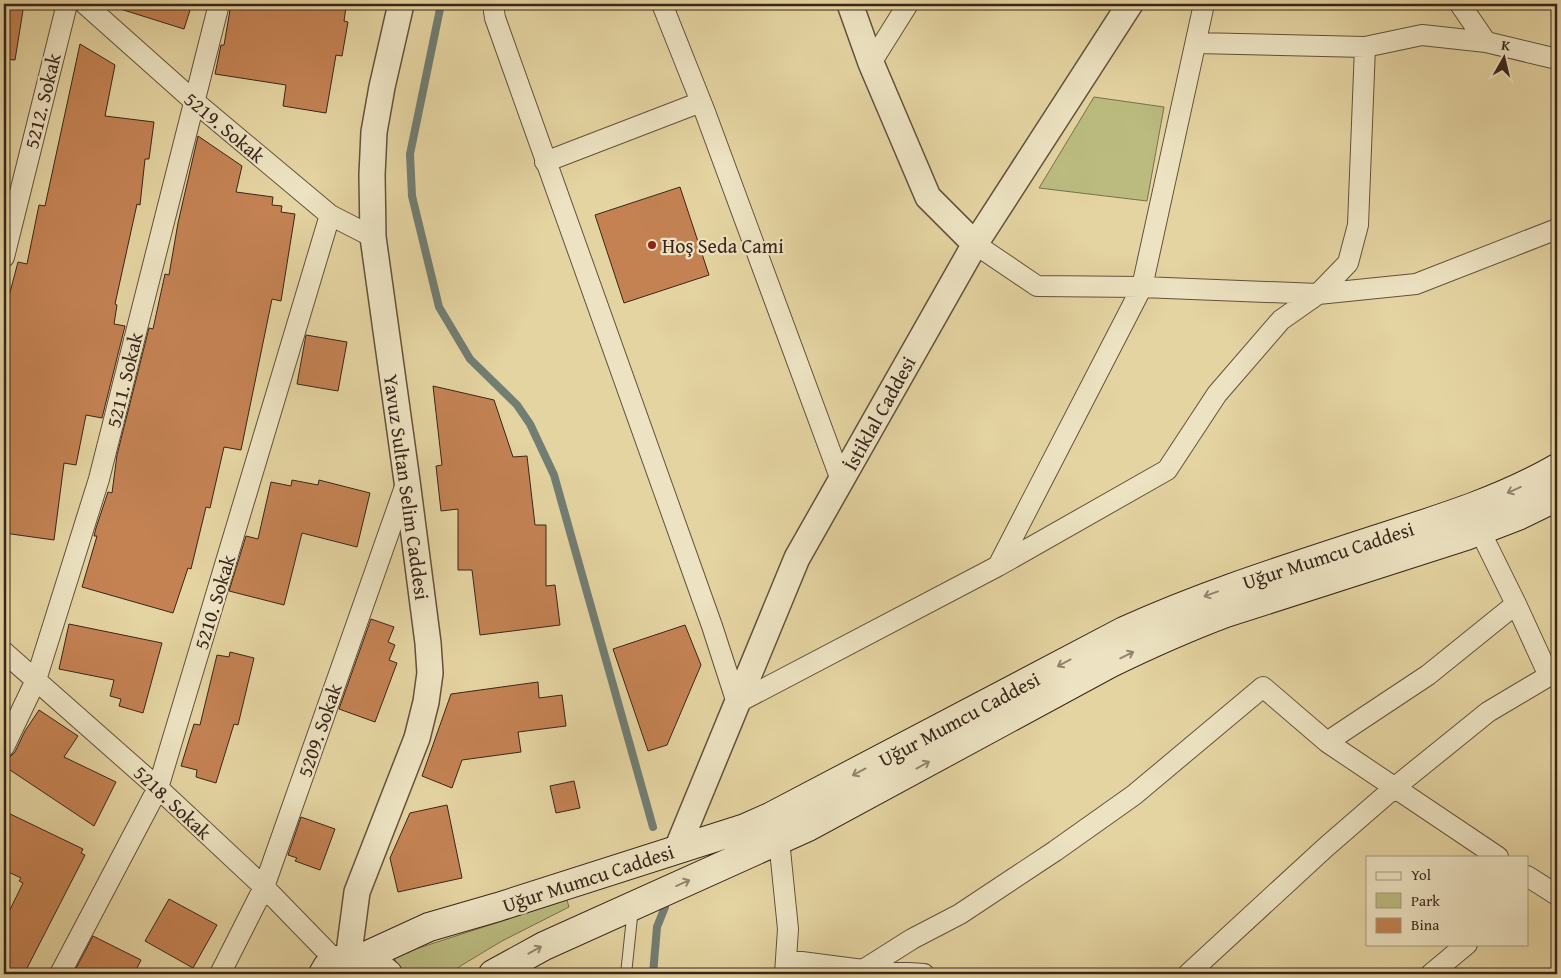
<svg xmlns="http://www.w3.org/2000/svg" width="1561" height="978" viewBox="0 0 1561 978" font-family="'Gentium Book Plus',serif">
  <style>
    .green { fill: #bbbb7f; stroke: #7a704d }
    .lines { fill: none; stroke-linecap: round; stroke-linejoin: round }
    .stream { stroke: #727d73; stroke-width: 8 }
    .building { fill: #c48253; stroke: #3a251b }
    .service-casing { stroke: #64513c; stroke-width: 12 }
    .minor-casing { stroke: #64513c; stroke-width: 22 }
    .tertiary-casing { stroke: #64513c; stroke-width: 28 }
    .secondary-casing { stroke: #3a251b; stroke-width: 30 }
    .service { stroke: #ede3c2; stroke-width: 10 }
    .minor { stroke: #ede3c2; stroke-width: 20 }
    .tertiary { stroke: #ede3c2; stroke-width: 25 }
    .secondary { stroke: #ede3c2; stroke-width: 28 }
    .oneway { stroke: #94846e }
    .poi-dot { fill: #8f2418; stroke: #ede3c2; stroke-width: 2 }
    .labels { text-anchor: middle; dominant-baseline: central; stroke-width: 4.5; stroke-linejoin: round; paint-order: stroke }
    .street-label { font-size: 20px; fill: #3a251b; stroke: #ede3c2 }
    .poi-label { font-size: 20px; fill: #3a251b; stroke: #ede3c2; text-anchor: start }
  </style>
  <rect width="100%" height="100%" fill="#e4d4a1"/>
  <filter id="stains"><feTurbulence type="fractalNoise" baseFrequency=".004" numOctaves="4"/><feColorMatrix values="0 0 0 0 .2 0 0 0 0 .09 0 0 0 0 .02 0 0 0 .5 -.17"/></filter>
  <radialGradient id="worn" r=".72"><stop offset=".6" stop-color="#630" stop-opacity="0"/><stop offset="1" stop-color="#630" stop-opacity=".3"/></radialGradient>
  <path class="green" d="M1094,97L1164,107L1147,201L1039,188Z
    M567,900L569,907L502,941L462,965L450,974H399L394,956Z"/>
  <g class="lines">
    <path class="stream" d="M441,4L410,154L412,196L439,307L470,359L517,405L530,424L554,475L653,827
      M653,974L657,927L665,907"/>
  </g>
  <path class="building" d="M4,4H24L15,60L4,59Z
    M118,4H192L184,29L117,8Z
    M231,4H345L344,7H346L344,21L348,22L342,56L336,55L326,113L283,106L286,85L215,74L221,45H224Z
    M80,44L115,65L105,116L154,122L149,159H145L140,205L137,204L115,304L117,305L114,324L125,326L102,418L86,415L76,465L64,463L54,540L4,533V345L9,321L4,320V315L18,262L27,264L39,205L45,206Z
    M198,136L242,166L236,192L273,197L272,205L282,206L281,212L295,214L281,301L272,299L241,450L224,447L210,508L206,507L191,569L188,568L173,613L82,587L97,536H94L96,528L108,492L112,493L117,455L149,328L153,329L165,274L169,275L178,223Z
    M680,187L709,275L624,303L595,215Z
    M306,335L347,342L338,391L297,384Z
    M433,386L494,400L513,457L527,456L535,525H546V586L555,585L560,625L480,635L472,570H458V509L441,511L436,466L442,465Z
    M292,480L318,485L319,480L370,493L357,547L302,533L284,605L229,591L246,536L258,539L271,482L291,486Z
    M371,619L394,627L388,642L395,645L389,660L397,663L375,722L339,709Z
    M69,624L162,643L143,713L119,706L121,699L110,696L114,680L59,669Z
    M685,625L701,665L667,745L648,751L613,649Z
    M230,652L254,658L238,725L234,724L216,783L196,777L197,770L181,766L194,724L200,725L217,655L229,657Z
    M538,682L539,698L562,695L566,726L518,732L521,752L462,760L452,788L422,776L451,694Z
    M39,710L78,736L64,757L116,782L94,826L4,766L6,758L11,756L15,752L25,731Z
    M574,781L580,808L556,813L550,786Z
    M447,805L462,878L398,892L390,858L410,813Z
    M4,811L83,849L81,853L85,855L24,974H4V922L23,883L19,881L21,878L4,870Z
    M301,817L335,829L320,870L295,861L297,858L288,855Z
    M169,899L217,925L193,968L145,941Z
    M93,936L141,960L134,974H73Z"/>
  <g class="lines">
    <defs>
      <path id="service" d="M626,974L633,908"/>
      <path id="minor" d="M85,4L195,102L330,215L373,237
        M493,4L495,18L712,626L737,703L998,566L1167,470L1217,394L1281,320L1318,294L1348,263L1358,225L1365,47
        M662,4L705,112L841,480
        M1460,4L1486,42
        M1196,43L1365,47L1422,35L1486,42L1557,59
        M871,63L908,4
        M545,162L701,102
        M975,244L1037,286L1142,287L1318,294L1416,284L1557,229
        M4,257L67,4
        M1480,531L1516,604L1549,676
        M998,566L1142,287L1204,4
        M4,652L158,788L264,887L335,960
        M1327,742L1428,675L1516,604
        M4,747L36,680L99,479L219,4
        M779,840L788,929L785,974
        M1527,876L1557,895
        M786,960L863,970L924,974
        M863,970L912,939L960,914L1055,851L1134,795L1263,687L1327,742L1498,857
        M60,974L158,788L330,215
        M220,974L264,887L407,481
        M1188,974L1326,847L1394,788L1488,712L1557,671
        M1431,974L1467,944"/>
      <path id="tertiary" d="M850,4L871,63L928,197L975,244
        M677,849L797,558L975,244L1130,4
        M348,960L357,892L417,738L426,702L430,673L428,643L407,481L373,237L372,175L374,132L382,87L401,4"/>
      <path id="secondary" d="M357,960L429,927L498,907L745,828L770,817L1124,631C1205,594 1289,568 1374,540C1436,520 1500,501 1557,468
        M323,974L327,967L335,960C354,960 374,960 388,974
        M493,974L544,946L808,827L1109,664C1148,645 1186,628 1226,613L1466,536L1518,516L1557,497"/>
    </defs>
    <use href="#service" class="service-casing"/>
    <use href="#minor" class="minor-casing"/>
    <use href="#tertiary" class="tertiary-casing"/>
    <use href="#secondary" class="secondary-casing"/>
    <use href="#service" class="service"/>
    <use href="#minor" class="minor"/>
    <use href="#tertiary" class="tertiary"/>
    <use href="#secondary" class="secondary"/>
  </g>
  <defs><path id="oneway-shaft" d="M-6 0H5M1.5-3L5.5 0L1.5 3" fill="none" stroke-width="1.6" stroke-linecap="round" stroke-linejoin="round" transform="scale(1.25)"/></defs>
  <g class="oneway">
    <use href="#oneway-shaft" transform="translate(1514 490) rotate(156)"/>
    <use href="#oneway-shaft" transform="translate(1211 594) rotate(160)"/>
    <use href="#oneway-shaft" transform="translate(1127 655) rotate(-26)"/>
    <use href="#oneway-shaft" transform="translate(1064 663) rotate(152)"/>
    <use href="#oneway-shaft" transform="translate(923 765) rotate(-29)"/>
    <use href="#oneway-shaft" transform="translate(859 772) rotate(152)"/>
    <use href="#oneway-shaft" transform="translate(683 883) rotate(-24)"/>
    <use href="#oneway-shaft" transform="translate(535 950) rotate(-29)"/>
  </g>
  <circle class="poi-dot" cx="652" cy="245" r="5"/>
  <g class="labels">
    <g class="street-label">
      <text transform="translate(42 101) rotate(-76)">5212. Sokak</text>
      <text transform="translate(225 127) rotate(40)">5219. Sokak</text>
      <text transform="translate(124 380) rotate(-76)">5211. Sokak</text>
      <text transform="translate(879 413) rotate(-61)">İstiklal Caddesi</text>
      <text transform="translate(407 487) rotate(82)">Yavuz Sultan Selim Caddesi</text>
      <text transform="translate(1328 555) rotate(-18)">Uğur Mumcu Caddesi</text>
      <text transform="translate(214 602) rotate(-73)">5210. Sokak</text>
      <text transform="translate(959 719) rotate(-28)">Uğur Mumcu Caddesi</text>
      <text transform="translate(319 730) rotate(-71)">5209. Sokak</text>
      <text transform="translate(173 802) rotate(43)">5218. Sokak</text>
      <text transform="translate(588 878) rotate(-18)">Uğur Mumcu Caddesi</text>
    </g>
    <g class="poi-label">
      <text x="662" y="245">Hoş Seda Cami</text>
    </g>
  </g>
  <rect width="1561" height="978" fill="none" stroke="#e4d4a1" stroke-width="20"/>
  <rect x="5" y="5" width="1551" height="968" fill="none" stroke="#3a251b" stroke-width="2.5"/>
  <rect x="10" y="10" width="1541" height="958" fill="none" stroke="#3a251b"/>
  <rect x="1366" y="856" width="162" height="90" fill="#ede3c2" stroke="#a5977f"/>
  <rect x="1376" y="872" width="25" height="8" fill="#ede3c2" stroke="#a5977f"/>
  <text x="1411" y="880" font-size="15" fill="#3a251b">Yol</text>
  <rect x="1376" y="893" width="25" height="15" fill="#bbbb7f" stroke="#a5977f"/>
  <text x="1411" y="906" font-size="15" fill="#3a251b">Park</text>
  <rect x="1376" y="918" width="25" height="15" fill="#c48253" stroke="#a5977f"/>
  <text x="1411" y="930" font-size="15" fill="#3a251b">Bina</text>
  <g transform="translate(1504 58) rotate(8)" stroke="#ede3c2" stroke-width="4" paint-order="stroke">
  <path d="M0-4L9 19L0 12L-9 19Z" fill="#3a251b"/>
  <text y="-8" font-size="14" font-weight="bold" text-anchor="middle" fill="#3a251b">K</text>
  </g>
  <rect width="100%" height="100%" filter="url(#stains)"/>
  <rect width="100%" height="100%" fill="url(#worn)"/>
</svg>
